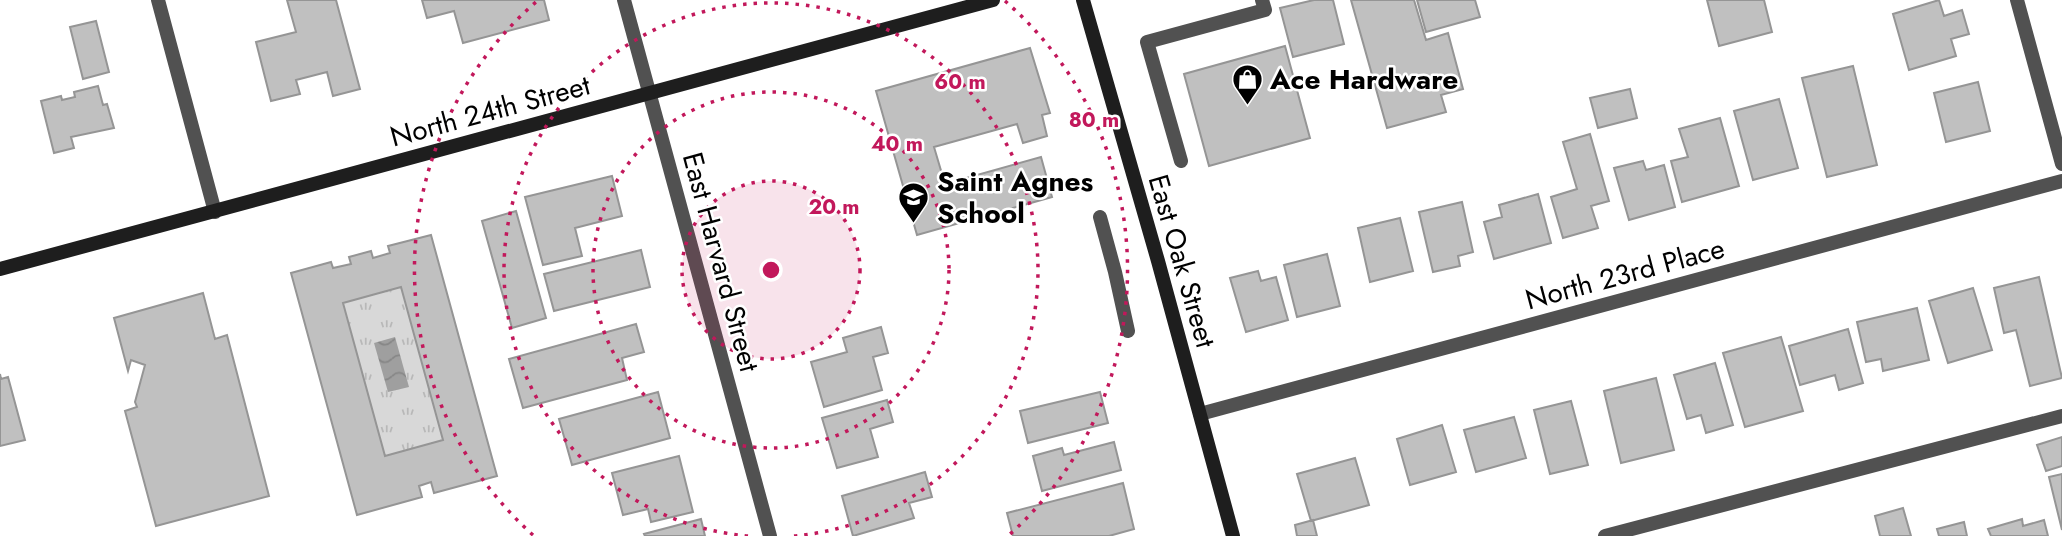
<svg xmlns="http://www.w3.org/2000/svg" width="2062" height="536" viewBox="0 0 2062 536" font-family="Jost,sans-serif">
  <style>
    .grass { fill: url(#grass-tufts) }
    .water { fill: url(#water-waves) }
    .building { fill: #c0c0c0; stroke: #959595; stroke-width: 2; fill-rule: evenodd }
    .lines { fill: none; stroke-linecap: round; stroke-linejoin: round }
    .lane { stroke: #515151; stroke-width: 14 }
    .street { stroke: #515151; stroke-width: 14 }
    .secondary { stroke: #1e1e1e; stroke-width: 14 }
    .ring { fill: none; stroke: #c2185b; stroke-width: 3.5; stroke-dasharray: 3.5 7 }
    .labels { text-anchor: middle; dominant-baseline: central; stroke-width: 5; stroke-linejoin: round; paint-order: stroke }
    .poi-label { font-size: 28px; font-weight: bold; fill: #000; stroke: #fff; text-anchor: start }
    .street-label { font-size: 28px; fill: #000; stroke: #fff }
    .centre { fill: #c2185b; stroke: #fff; stroke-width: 3.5 }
    .ring-label { font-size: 21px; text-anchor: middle; font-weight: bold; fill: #c2185b; stroke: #fff; stroke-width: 5; stroke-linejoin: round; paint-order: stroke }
  </style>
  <defs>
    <pattern id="grass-tufts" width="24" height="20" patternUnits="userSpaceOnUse" patternTransform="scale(1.75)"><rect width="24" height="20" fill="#d8d8d8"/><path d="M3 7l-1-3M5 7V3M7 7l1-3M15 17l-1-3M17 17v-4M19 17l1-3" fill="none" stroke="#b8b8b8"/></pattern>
    <pattern id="water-waves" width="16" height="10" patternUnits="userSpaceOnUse" patternTransform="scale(1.75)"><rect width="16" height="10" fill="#9f9f9f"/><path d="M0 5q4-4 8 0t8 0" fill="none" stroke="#878787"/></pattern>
  </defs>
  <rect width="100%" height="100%" fill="#fff"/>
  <path class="grass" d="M401,287L443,440L385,456L343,303Z"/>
  <path class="water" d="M395,337L409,387L388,392L374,343Z"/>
  <path class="building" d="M287,0H336L360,89L333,96L327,72L296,80L300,94L271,101L256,42L296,32Z
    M422,0H544L549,20L463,43L454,11L427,18Z
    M1314,0H1333L1344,44L1293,57L1280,8Z
    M1351,0H1414L1426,40L1448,33L1463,89L1441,95L1446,112L1387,128Z
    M1417,0H1475L1480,17L1426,32Z
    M1707,0H1764L1772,32L1719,46Z
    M1939,0L1944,16L1962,10L1969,34L1951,39L1956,56L1909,70L1893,14Z
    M96,21L109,72L83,79L70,27Z
    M1285,46L1310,138L1209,166L1184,74Z
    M1030,48L1050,113L1042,115L1047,136L1023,143L1017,124L934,147L945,184L1041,157L1052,197L917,235L876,91Z
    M1853,66L1877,165L1827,177L1802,78Z
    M1978,82L1990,131L1946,142L1934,93Z
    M98,86L103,105L107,104L114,128L71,137L74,148L54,153L41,101L61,96L62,100L75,97L74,92Z
    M1630,89L1637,118L1598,128L1590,98Z
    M1779,99L1798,168L1753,180L1734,111Z
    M1720,118L1739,186L1682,202L1671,161L1688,157L1679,129Z
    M1590,134L1609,201L1591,206L1598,228L1563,238L1551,197L1577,189L1563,142Z
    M1643,161L1646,170L1664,165L1675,207L1629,220L1614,168Z
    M612,176L622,216L575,228L582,256L543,265L525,197Z
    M1538,194L1551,243L1494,259L1484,222L1502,217L1499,205Z
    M1462,202L1473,252L1458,256L1460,266L1433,272L1419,212Z
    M516,211L546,318L512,328L482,221Z
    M1400,218L1413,271L1370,282L1358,228Z
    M431,235L497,476L434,493L431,482L419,486L422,497L357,515L291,273L331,262L333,268L351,264L349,257L371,251L373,258L390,253L388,246ZM401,287L443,440L385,456L343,303Z
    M641,250L650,287L554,311L544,274Z
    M1327,254L1340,306L1297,317L1284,265Z
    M1258,271L1261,281L1276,277L1288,320L1246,332L1230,278Z
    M2039,277L2062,378L2030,386L2016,330L2004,333L1994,288Z
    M1973,288L1992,350L1948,363L1929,301Z
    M203,293L215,339L227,335L269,496L156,526L125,411L137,407L135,402L145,365L131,360L128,371L114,318Z
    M1917,308L1929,360L1883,371L1881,359L1866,362L1857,322Z
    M636,324L644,352L622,358L627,380L523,408L509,359Z
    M881,327L888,353L873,357L882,390L824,407L811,362L847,352L843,338Z
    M1848,329L1863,383L1839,390L1835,375L1800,385L1789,346Z
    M1781,337L1803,411L1745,427L1723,353Z
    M1715,363L1733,425L1706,433L1701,415L1687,419L1674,375Z
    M0,374L1,379L8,377L25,440L0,446Z
    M1656,378L1674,450L1621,463L1604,391Z
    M658,392L670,438L572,465L559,419Z
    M1100,392L1108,423L1028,443L1020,411Z
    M887,400L893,422L870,429L878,457L837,468L822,418Z
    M1571,401L1588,465L1550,474L1534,410Z
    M1514,417L1526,458L1476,472L1464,430Z
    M1442,425L1456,472L1410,485L1397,439Z
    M2062,437V466L2046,471L2037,445Z
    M1114,442L1121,470L1042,491L1033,456L1062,448L1064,455Z
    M679,456L693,512L651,522L648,509L623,515L612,473Z
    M1355,458L1369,505L1311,521L1297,474Z
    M925,472L932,497L909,503L914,518L853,536L842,496Z
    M2062,474V530L2049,477Z
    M1123,483L1134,529L1109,536H1013L1007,513Z
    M1903,508L1911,536H1880L1875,516Z
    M701,519L705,536H645L644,534Z
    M2022,519L2023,526L2044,520L2048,536H1991L1988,529Z
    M1313,520L1317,536H1297L1295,525Z
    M1964,522L1967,536H1939L1937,529Z"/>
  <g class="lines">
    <path class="lane" d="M1181,161L1147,42L1265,10L1262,0
      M1100,217L1115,272L1128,331
      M1605,536L2062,416"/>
    <path class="street" d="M158,0L215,212
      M624,0L770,536
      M2017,0L2062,164
      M1200,414L2062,181"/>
    <path class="secondary" d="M1083,0L1158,261L1233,536
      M0,269L993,0"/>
  </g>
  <circle cx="771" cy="270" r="89" fill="#c2185b" fill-opacity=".12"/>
  <g class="ring">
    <circle cx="771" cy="270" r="89"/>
    <circle cx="771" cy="270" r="178"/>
    <path d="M748 536A267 267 0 1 1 794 536"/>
    <path d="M533 535A356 356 0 0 1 537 1M1005 1A356 356 0 0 1 1009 535"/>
  </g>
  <defs>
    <symbol id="shop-pin" viewBox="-11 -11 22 30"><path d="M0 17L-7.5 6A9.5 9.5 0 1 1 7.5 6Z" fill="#000" stroke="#fff"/><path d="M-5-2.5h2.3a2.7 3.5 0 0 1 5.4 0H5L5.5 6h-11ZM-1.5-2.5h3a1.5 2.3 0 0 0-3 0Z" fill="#fff"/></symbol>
    <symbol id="school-pin" viewBox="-11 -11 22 30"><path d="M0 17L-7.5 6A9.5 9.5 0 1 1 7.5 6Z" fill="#000" stroke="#fff"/><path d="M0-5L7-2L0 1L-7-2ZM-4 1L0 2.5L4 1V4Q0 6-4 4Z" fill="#fff"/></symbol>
  </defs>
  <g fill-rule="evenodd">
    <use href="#shop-pin" x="1230" y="62" width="35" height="47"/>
    <use href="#school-pin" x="896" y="180" width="35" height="47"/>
  </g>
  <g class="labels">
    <g class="poi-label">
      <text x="1270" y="79">Ace Hardware</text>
      <text x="937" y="181">Saint Agnes<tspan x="937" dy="32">School</tspan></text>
    </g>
    <g class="street-label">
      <text transform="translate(490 111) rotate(-15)">North 24th Street</text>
      <text transform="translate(1182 261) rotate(74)">East Oak Street</text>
      <text transform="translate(721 262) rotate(75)">East Harvard Street</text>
      <text transform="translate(1625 274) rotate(-15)">North 23rd Place</text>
    </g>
  </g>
  <circle cx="771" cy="270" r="10" class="centre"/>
  <g class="ring-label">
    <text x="960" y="89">60 m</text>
    <text x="1094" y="127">80 m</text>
    <text x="897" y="151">40 m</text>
    <text x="834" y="214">20 m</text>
  </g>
</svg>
